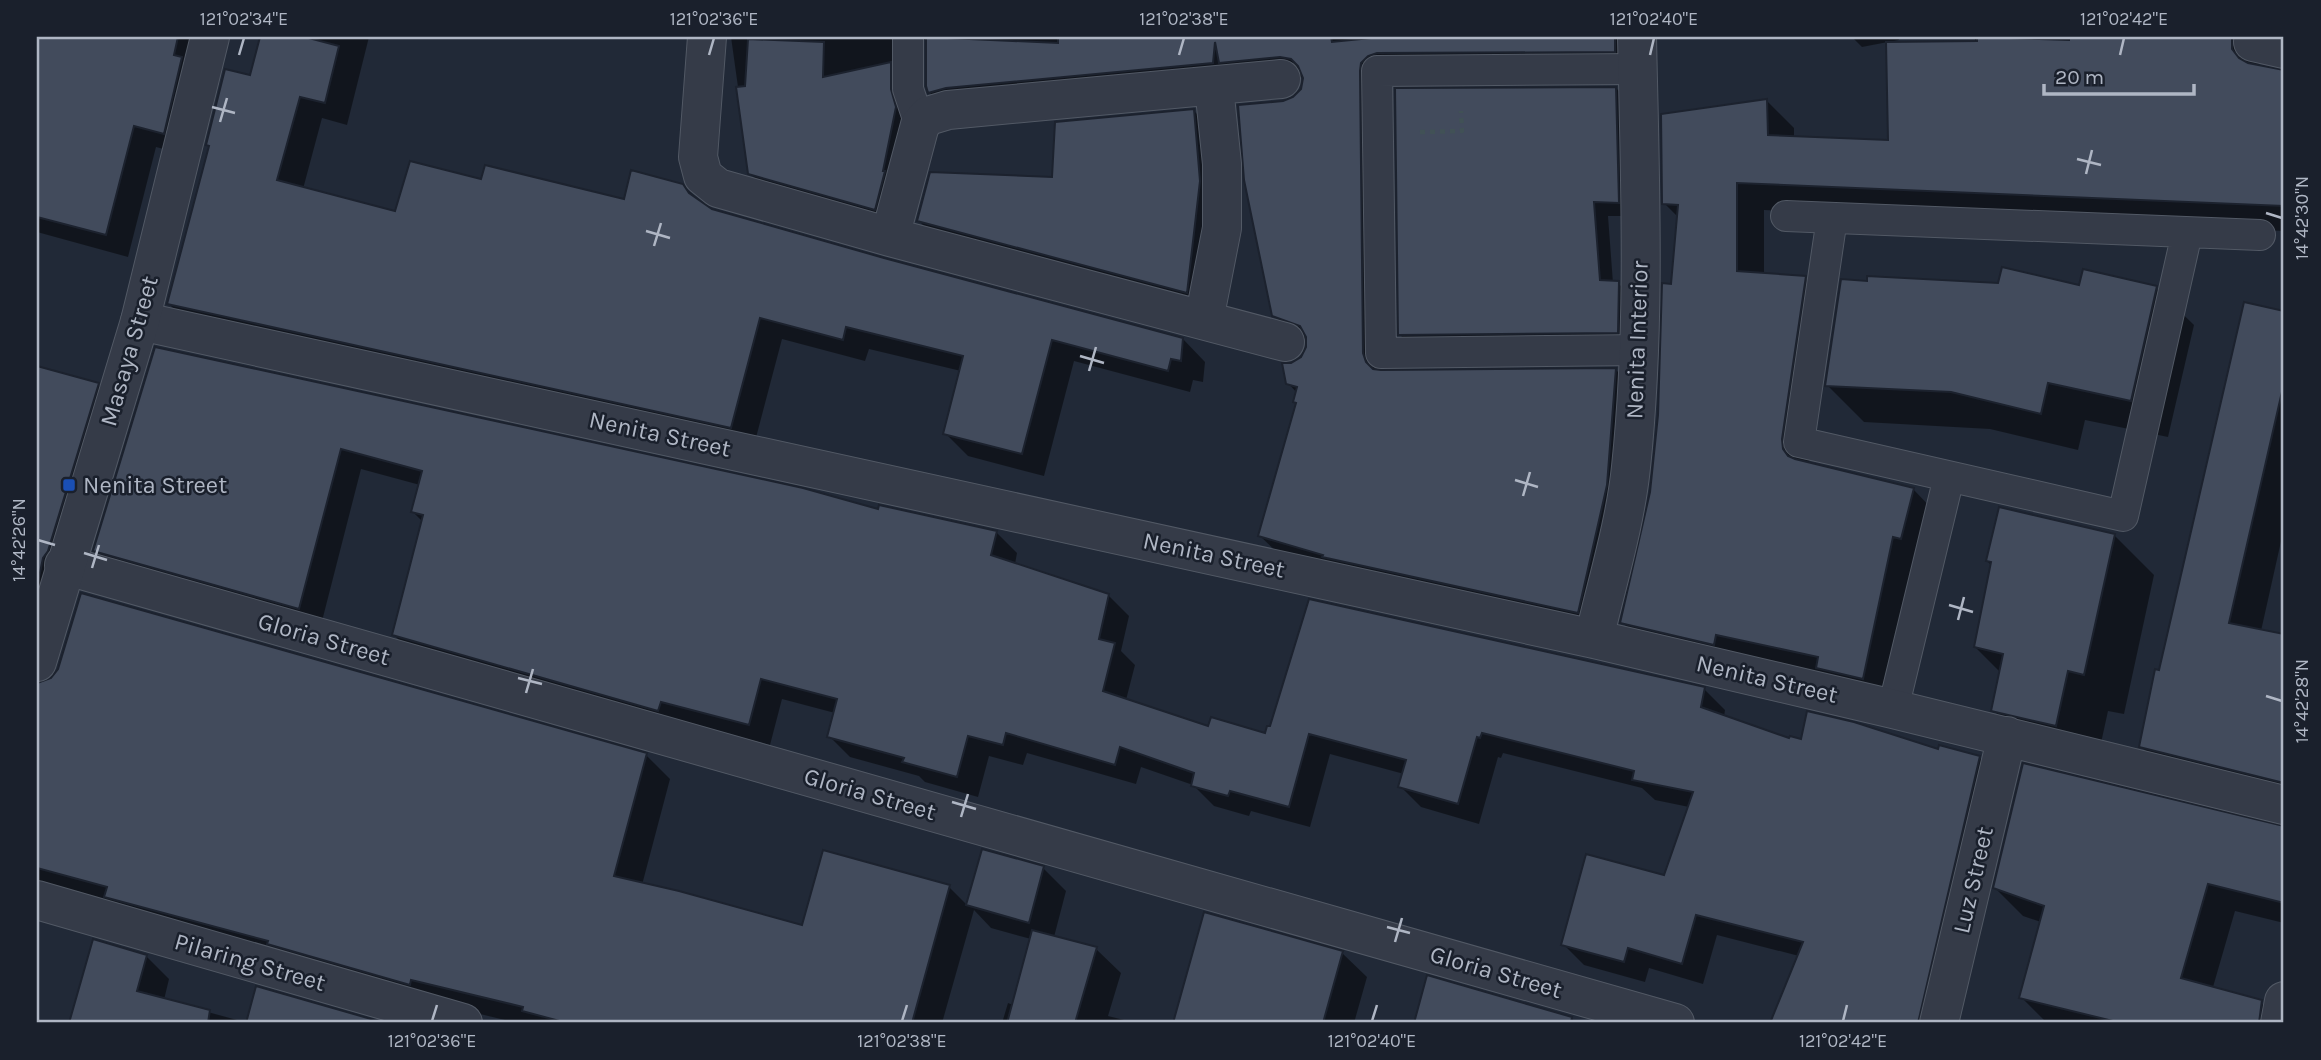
<svg xmlns="http://www.w3.org/2000/svg" width="2321" height="1060" viewBox="0 0 2321 1060" font-family="Karla,sans-serif">
  <style>
    .shadow { fill: #0007 }
    .building { fill: #424b5c; stroke: #1c222e; stroke-width: 2 }
    .lines { fill: none; stroke-linecap: round; stroke-linejoin: round }
    .service-casing { stroke: #525965; stroke-width: 32 }
    .minor-casing { stroke: #525965; stroke-width: 40 }
    .tertiary-casing { stroke: #525965; stroke-width: 40 }
    .path { stroke: #415156; stroke-width: 4.5; stroke-dasharray: 5 5; stroke-linecap: butt }
    .service { stroke: #353b48; stroke-width: 30 }
    .minor { stroke: #353b48; stroke-width: 38 }
    .tertiary { stroke: #353b48; stroke-width: 38 }
    .ticks { fill: none; stroke: #afb6c4; stroke-width: 2.5 }
    .transit-dot { fill: #1a4fb4; stroke: #1a202c; stroke-width: 2.5 }
    .labels { text-anchor: middle; dominant-baseline: central; stroke-width: 5; stroke-linejoin: round; paint-order: stroke }
    .street-label { font-size: 24px; fill: #afb6c4; stroke: #1a202c }
    .poi-label { font-size: 24px; fill: #afb6c4; stroke: #1a202c; text-anchor: start }
    .neatline { fill: none; stroke: #afb6c4; stroke-width: 2.5 }
    .ticks-label { font-size: 18px; text-anchor: middle; fill: #afb6c4 }
  </style>
  <rect width="100%" height="100%" fill="#212937"/>
  <path class="shadow" d="M37,37H206L186,155L156,147L128,257L37,232Z
    M262,37H369L347,125L322,118L303,189L396,213L482,181L625,201L682,185L711,211L884,260L1183,339L1205,362L1203,382L1193,380L1190,392L1074,361L1044,476L968,456L945,433L961,371L869,349L865,361L782,339L753,449L191,326L169,304L251,78Z
    M731,37H1648L1634,71L1397,72L1378,92L1382,372L1616,370L1635,389L1597,632L1280,555L1260,536L1298,404L1297,393L1288,383L1292,365L1302,358L1308,347V340L1294,335L1274,315L1283,102L1295,98L1303,88L1304,77L949,112L929,92L927,39L920,41L894,228L769,193L750,173Z
    M1852,37H1898L1899,40L1889,42L1975,43V37H2284L2265,54L2259,65V67L2284,72V231L1764,210V275L1805,278L1832,305L1809,464L1913,489L1940,517L1890,706L1650,650L1622,622L1652,492L1673,286L1679,218L1664,203L1767,101L1794,128V138L1890,142L1888,42L1862,47Z
    M1616,88L1630,103L1632,216H1608L1613,283H1618L1633,298L1632,347L1415,349L1400,335Z
    M1194,111L1212,129L1205,310L937,239L919,221L1054,179Z
    M2156,288L2194,325L2168,437L2085,420L2078,450L1990,429L1864,422L1827,385Z
    M2246,304L2284,312V528L2261,631L2284,636V802L2169,774L2141,746Z
    M156,349L879,512L997,533L1017,553L1015,564L1108,595L1129,616L1121,651L1135,665L1126,700L1209,728L1267,735L1704,689L1725,710L1724,717L1791,740L1939,752L1979,757L2000,778L1942,1023H1772L1799,956L1717,935L1703,984L1649,968L1645,982L1584,965L1563,944L1665,877L1689,807L1655,800L1642,788L1503,753L1501,758L1498,757L1479,824L1421,807L1400,786L1404,774L1330,754L1310,827L1251,811L1249,816L1214,806L1193,785L1141,767L1136,784L1027,753L1023,765L989,756L978,797L925,782L919,776L850,757L829,736L835,713L782,699L770,745L415,656L394,635L423,522L413,512L420,485L361,469L320,629L116,571L95,550Z
    M37,368L98,384L122,409L40,685L646,755L670,779L642,885L803,928L949,887L968,906L984,851L1043,868L1066,891L1054,937L1096,949L1121,973L1108,1016L1136,1023H1002L1008,1003L1013,1005L1031,939L991,928L974,910L942,1023H517L435,1003L37,885Z
    M2114,535L2154,575L2124,714L2108,711L2096,766L2033,750L1993,710L2001,673L1975,647L1992,566L1987,561Z
    M2279,828H2284V923L2235,911L2213,987L2260,1002L2281,1023H2047L2021,997L2041,922L2023,916L1995,888Z
    M1205,914L1342,953L1367,977L1354,1023H1175Z
    M94,941L146,956L169,979L164,1000L248,1023L257,988L379,1023H71Z
    M1428,977L1571,1018L1576,1023H1416Z"/>
  <path class="building" d="M37,37H178L174,55L182,57L164,134L134,126L106,235L37,217Z
    M260,37H305L339,46L325,103L300,97L277,180L395,211L410,161L481,179L485,165L624,199L631,170L683,184L689,193L712,209L884,258L1183,338L1181,361L1171,359L1168,371L1052,340L1022,454L943,434L963,356L846,327L843,340L760,318L731,428L167,304L209,146L206,145L225,69L250,75Z
    M926,37L1058,43V37H1331L1332,42L1381,37H1615V52L1377,53L1368,56L1361,63L1360,71L1363,353L1366,362L1373,369L1381,370L1616,368L1607,485L1578,613L1322,557L1323,555L1258,536L1296,403L1293,402L1297,387L1286,384L1282,363H1291L1301,357L1306,347V337L1300,326L1272,316L1244,180L1238,105L1283,101L1293,97L1301,89L1303,78L1298,66L1291,59L1280,57L1219,63L1215,42L1213,63L946,88L928,93L926,86Z
    M1977,37L2069,40V37H2232V49L2239,58L2248,63L2284,70V206L1737,183V271L1806,276L1782,439L1783,449L1788,456L1795,459L1914,488L1901,539L1893,537L1863,679L1816,668L1818,657L1716,635L1714,645L1620,623L1650,492L1658,415L1662,283L1671,284L1678,205L1662,204L1661,114L1767,99L1768,135L1888,140L1886,42L1977,41Z
    M748,39L824,42L823,77L891,62V89L896,107L883,171H885L875,210L748,174L736,87L745,86Z
    M1616,87L1619,203L1594,202L1600,280L1619,281L1618,333L1398,335L1395,88Z
    M1194,109L1200,181L1187,293L917,221L930,172L1052,177L1055,122Z
    M2002,267L2079,285L2083,269L2157,286L2131,401L2048,383L2041,414L1951,392L1825,386L1841,279L1867,281V276L1998,283Z
    M2244,302L2284,311V383L2229,623L2284,634V783L2139,747L2155,669L2159,670Z
    M155,347L803,488L878,509L879,505L997,531L991,555L1109,594L1099,639L1115,643L1103,691L1208,726L1211,717L1265,733L1267,726H1270L1309,599L1705,687L1701,707L1789,738L1790,736L1801,739L1807,711L1854,722L1938,749L1939,745L1980,756L1918,1023H1770L1803,942L1696,915L1682,964L1628,948L1624,962L1561,945L1586,854L1664,875L1693,792L1632,780L1634,771L1482,733L1480,738L1477,737L1458,804L1398,787L1406,760L1309,734L1289,807L1230,791L1228,796L1191,786L1194,773L1120,747L1115,765L1006,733L1003,745L968,736L957,777L902,762L904,758L827,737L837,699L761,679L749,725L661,702L658,711L392,635L423,515L411,512L422,471L341,449L299,609L93,551Z
    M37,366L99,383L48,551L43,558L37,587Z
    M1999,507L2115,534L2084,675L2068,671L2056,726L1991,711L2003,654L1974,647L1991,562L1986,561Z
    M81,593L647,753L614,876L679,891L802,925L823,850L950,885L912,1023H567L522,1011L523,1007L411,980L410,985L267,944L268,941L104,897L107,887L37,868V683L51,678L58,669Z
    M2023,763L2284,826V903L2208,884L2181,978L2262,1000L2259,1023H2121L2019,998L2044,906L1993,888Z
    M982,849L1044,866L1029,923L966,905Z
    M1204,912L1343,951L1323,1023H1173Z
    M1032,930L1097,947L1075,1023H1007Z
    M93,939L147,955L137,991L210,1010L208,1023H69Z
    M1427,975L1572,1017L1571,1023H1414Z
    M256,986L385,1023H246Z"/>
  <g class="lines">
    <defs>
      <path id="service" d="M908,37V89L920,125
        M1638,69L1377,71L1381,353L1640,350
        M1786,216L2260,235
        M1832,218L1799,442L2123,516L2187,233
        M1893,709L1949,477"/>
      <path id="minor" d="M707,37L698,157L703,176L718,188L890,237L1285,342
        M2253,42L2284,49
        M890,237L920,125L928,116L948,110L1281,79
        M1204,320L1222,228V164L1214,87
        M140,321L1594,639L1893,709L2284,805
        M64,565L1675,1023
        M1594,639C1607,582 1625,525 1631,467C1646,324 1640,180 1637,37
        M37,900L463,1023
        M1939,1023L2007,736
        M2280,1023L2284,1001"/>
      <path id="tertiary" d="M37,662L140,321L210,37"/>
    </defs>
    <use href="#service" class="service-casing"/>
    <use href="#minor" class="minor-casing"/>
    <use href="#tertiary" class="tertiary-casing"/>
    <path class="path" d="M1420,132L1462,131L1461,111"/>
    <use href="#service" class="service"/>
    <use href="#minor" class="minor"/>
    <use href="#tertiary" class="tertiary"/>
  </g>
  <path class="ticks" d="M239,55L244,38M709,55L714,38M1179,55L1184,38M1650,55L1654,38M2120,55L2124,38M212,107L235,113M220,122L227,98M2077,159L2101,165M2086,174L2092,150M2266,213L2282,218M646,231L670,238M654,246L661,223M1080,356L1104,363M1089,371L1096,347M1515,480L1538,487M1523,496L1530,472M38,540L55,545M84,553L107,560M92,568L99,545M1949,605L1973,612M1958,620L1964,597M518,678L542,684M526,693L533,669M2266,696L2282,701M952,802L976,809M961,817L968,794M1387,927L1410,933M1395,942L1402,918M432,1021L437,1005M902,1021L907,1005M1372,1021L1377,1005M1843,1021L1847,1005"/>
  <rect class="transit-dot" x="62" y="478" width="14" height="14" rx="3.5"/>
  <g class="labels">
    <g class="street-label">
      <text transform="translate(1637 340) rotate(-88)">Nenita Interior</text>
      <text transform="translate(129 351) rotate(-74)">Masaya Street</text>
      <text transform="translate(660 434) rotate(12)">Nenita Street</text>
      <text transform="translate(1214 555) rotate(12)">Nenita Street</text>
      <text transform="translate(324 639) rotate(16)">Gloria Street</text>
      <text transform="translate(1767 679) rotate(13)">Nenita Street</text>
      <text transform="translate(870 794) rotate(16)">Gloria Street</text>
      <text transform="translate(1973 880) rotate(-77)">Luz Street</text>
      <text transform="translate(250 962) rotate(16)">Pilaring Street</text>
      <text transform="translate(1496 972) rotate(16)">Gloria Street</text>
    </g>
    <g class="poi-label">
      <text x="83" y="485">Nenita Street</text>
    </g>
  </g>
  <rect width="2321" height="1060" fill="none" stroke="#1a202c" stroke-width="77"/>
  <path d="M2044 84v10h150v-10" fill="none" stroke="#afb6c4" stroke-width="3.5"/>
  <text x="2055" y="84" font-size="21" fill="#afb6c4" stroke="#1a202c" stroke-width="5" paint-order="stroke">20 m</text>
  <rect x="38" y="38" width="2244" height="983" class="neatline"/>
  <g class="ticks-label">
    <text x="244" y="25">121°02'34"E</text>
    <text x="714" y="25">121°02'36"E</text>
    <text x="1184" y="25">121°02'38"E</text>
    <text x="1654" y="25">121°02'40"E</text>
    <text x="2124" y="25">121°02'42"E</text>
    <text transform="translate(2302 218) rotate(-90)" y="6">14°42'30"N</text>
    <text transform="translate(19 540) rotate(-90)" y="6">14°42'26"N</text>
    <text transform="translate(2302 701) rotate(-90)" y="6">14°42'28"N</text>
    <text x="432" y="1047">121°02'36"E</text>
    <text x="902" y="1047">121°02'38"E</text>
    <text x="1372" y="1047">121°02'40"E</text>
    <text x="1843" y="1047">121°02'42"E</text>
  </g>
</svg>
